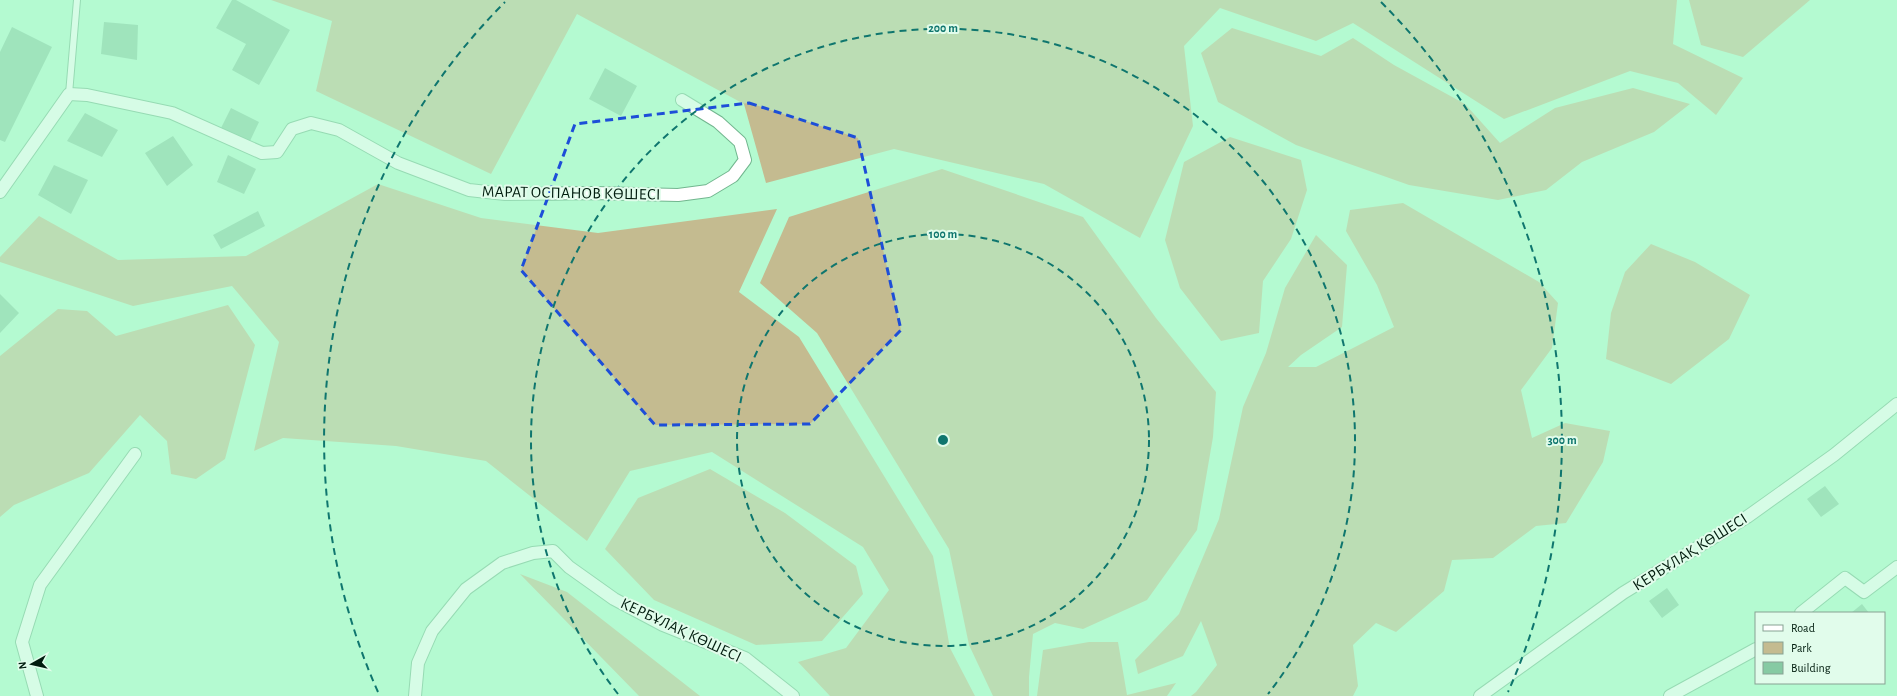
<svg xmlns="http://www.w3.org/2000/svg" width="1897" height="696" viewBox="0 0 1897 696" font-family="'Alegreya Sans',sans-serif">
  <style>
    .green { fill: #c4bb90 }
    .building { fill: #86caa3 }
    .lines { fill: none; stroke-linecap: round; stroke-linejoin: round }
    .lane-casing { stroke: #72b68f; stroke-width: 8 }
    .street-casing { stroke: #72b68f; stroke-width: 14 }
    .lane { stroke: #fff; stroke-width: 6 }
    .street { stroke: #fff; stroke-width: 12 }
    .marked { fill: none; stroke: #1d4ed8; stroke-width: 3; stroke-dasharray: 8 5; stroke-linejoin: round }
    .ring { fill: none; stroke: #0f766e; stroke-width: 2; stroke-dasharray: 7 5 }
    .labels { text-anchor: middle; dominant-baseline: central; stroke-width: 4; stroke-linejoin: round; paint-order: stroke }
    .street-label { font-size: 16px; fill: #011c0e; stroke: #e1fceb }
    .centre { fill: #0f766e; stroke: #e1fceb; stroke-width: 2 }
    .ring-label { font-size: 12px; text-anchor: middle; font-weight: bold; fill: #0f766e; stroke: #e1fceb; stroke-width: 4; stroke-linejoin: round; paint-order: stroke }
  </style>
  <rect width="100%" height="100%" fill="#b4fad1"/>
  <path class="green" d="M271,0H1677L1673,44L1743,78L1716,115L1678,83L1630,71L1504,119L1353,23L1316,41L1220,8L1184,46L1193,126L1140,238L1044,184L894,149L766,183L744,104L577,14L491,174L316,91L332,21Z
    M1689,0H1810L1743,57L1701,45Z
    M1232,28L1321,56L1353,38L1394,65L1465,104L1500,143L1555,108L1633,88L1690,104L1654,132L1582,162L1546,190L1498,200L1409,185L1296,145L1218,102L1201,53Z
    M1230,137L1301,160L1307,190L1291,239L1263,281L1259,333L1221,341L1180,288L1165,240L1184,162Z
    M942,169L1083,217L1156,318L1216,392L1213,437L1197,530L1147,600L1083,629L1055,623L1033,634L1029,677V696H993L969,645L949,549L817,333L760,283L789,217Z
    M378,184L481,218L598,233L777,209L739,292L799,337L933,556L950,648L975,696H830L798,662L846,648L889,590L863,547L712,452L630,471L587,541L486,461L396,446L283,438L254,451L279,342L232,286L133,306L0,262V257L39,216L118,260L246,256Z
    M1403,203L1539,282L1558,303L1552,348L1521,390L1532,438L1565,423L1610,431L1603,462L1566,523L1536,526L1493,558L1452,560L1444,591L1396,632L1376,623L1353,645L1358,686L1353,696H1191L1196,692L1217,665L1201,621L1183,656L1138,674L1135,660L1179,614L1219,519L1243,407L1266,353L1285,288L1316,235L1347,265L1342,327L1301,355L1288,367H1316L1394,327L1377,285L1346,231L1350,210Z
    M1651,244L1695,262L1750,295L1729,339L1671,384L1606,359L1611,313L1625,272Z
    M228,305L255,345L225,459L196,479L171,474L167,441L140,415L89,473L14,505L0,517V356L58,309L87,311L116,336Z
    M710,469L785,513L856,566L863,594L822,641L756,645L654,600L605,549L638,498Z
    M520,574L567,592L700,696H639Z
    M1089,642H1118L1127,695L1176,683L1167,696H1037L1043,650Z"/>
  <path class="building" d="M232,0H236L290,30L259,85L232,70L246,44L216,28Z
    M104,22L138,25L137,60L101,54Z
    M12,27L52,47L5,142L0,140V52Z
    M605,68L637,86L621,116L589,99Z
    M231,108L259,122L250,141L221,128Z
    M85,113L118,130L102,157L67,141Z
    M173,136L193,165L167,186L145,153Z
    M228,155L256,169L244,194L217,182Z
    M54,165L88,180L71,214L38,195Z
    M258,211L265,226L221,249L213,235Z
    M0,294L19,313L0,333Z
    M1825,486L1839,504L1821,517L1807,499Z
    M1667,588L1679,605L1662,618L1649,601Z
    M1862,604L1869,613H1851Z"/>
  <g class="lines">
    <defs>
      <path id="lane" d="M69,94L77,0"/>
      <path id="street" d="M0,192L69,94L87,95L172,113L262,153L277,152L292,129L311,123L339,130L398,163L469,190L505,194L593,193L678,195L708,191L733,176L745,160L740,142L718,122L682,100
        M1801,613L1845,578L1864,592L1897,567
        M37,696L22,642L40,585L135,454
        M415,696L418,663L432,631L466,589L502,563L533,553L553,551L569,567L614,599L663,625L745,658L793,696
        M1480,696L1623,593L1747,517L1834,455L1897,404
        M1670,696L1756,649"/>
    </defs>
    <use href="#lane" class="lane-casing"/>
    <use href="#street" class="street-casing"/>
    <use href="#lane" class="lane"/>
    <use href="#street" class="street"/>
  </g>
  <path d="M0 0H1897V696H0ZM749,103L858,138L901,330L810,424L655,425L521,270L575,124Z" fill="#b4fad1" fill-opacity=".55" fill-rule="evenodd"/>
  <path class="marked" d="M749,103L858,138L901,330L810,424L655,425L521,270L575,124Z"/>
  <g class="ring">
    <circle cx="943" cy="440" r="206"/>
    <path d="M618 694A412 412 0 1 1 1268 694"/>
    <path d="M378 692A619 619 0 0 1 505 2M1381 2A619 619 0 0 1 1508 692"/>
  </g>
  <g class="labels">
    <g class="street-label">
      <text transform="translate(571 193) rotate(1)">МАРАТ ОСПАНОВ КӨШЕСІ</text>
      <text transform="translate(1690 552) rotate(-32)">КЕРБҰЛАҚ КӨШЕСІ</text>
      <text transform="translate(681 630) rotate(25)">КЕРБҰЛАҚ КӨШЕСІ</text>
    </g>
  </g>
  <circle cx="943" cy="440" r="6" class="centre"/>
  <g class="ring-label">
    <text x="943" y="32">200 m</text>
    <text x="943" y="238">100 m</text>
    <text x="1562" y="444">300 m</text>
  </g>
  <rect x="1755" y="612" width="130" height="72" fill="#e1fceb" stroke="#87a293"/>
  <rect x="1763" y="625" width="20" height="6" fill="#ffffff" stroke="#87a293"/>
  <text x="1791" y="632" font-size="12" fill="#011c0e">Road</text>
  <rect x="1763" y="642" width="20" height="12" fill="#c4bb90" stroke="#87a293"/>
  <text x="1791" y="652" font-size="12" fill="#011c0e">Park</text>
  <rect x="1763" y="662" width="20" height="12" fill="#86caa3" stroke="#87a293"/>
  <text x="1791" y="672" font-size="12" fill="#011c0e">Building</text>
  <g transform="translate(32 664) rotate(262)" stroke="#e1fceb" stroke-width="3" paint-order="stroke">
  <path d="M0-3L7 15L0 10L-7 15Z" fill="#011c0e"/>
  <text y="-6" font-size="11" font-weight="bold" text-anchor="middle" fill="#011c0e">N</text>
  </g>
</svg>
